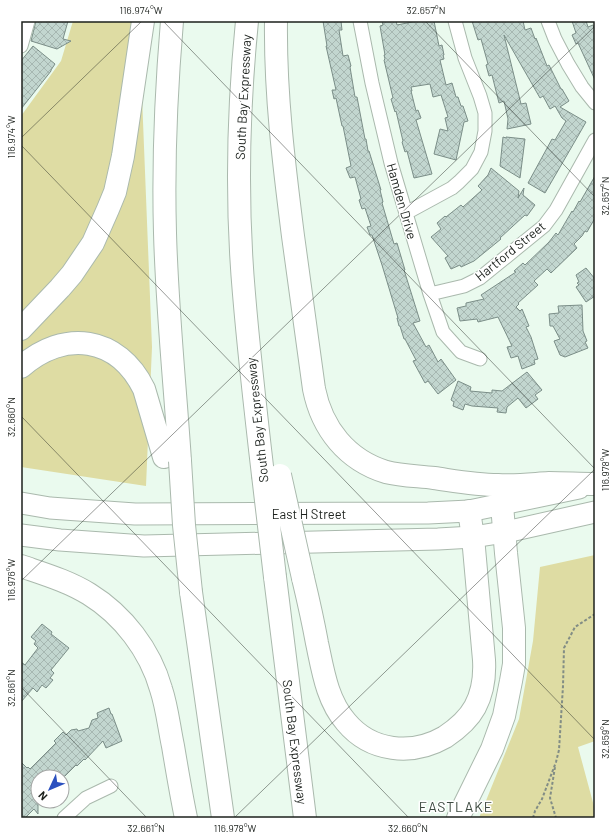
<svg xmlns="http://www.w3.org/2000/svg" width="616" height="839" viewBox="0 0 616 839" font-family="Barlow,sans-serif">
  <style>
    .green { fill: #dedca3 }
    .building { fill: url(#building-cross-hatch); stroke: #7b8e88 }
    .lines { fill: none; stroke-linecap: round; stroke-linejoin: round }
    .street-casing { stroke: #aab9ad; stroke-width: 15 }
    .primary-casing { stroke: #aab9ad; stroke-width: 23 }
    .highway-casing { stroke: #aab9ad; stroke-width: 24 }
    .path { stroke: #828d85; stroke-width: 2; stroke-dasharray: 3 2; stroke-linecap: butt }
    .street { stroke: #fff; stroke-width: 13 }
    .primary { stroke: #fff; stroke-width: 21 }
    .highway { stroke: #fff; stroke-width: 22 }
    .highway-bridge-casing { stroke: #aab9ad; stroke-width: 24; stroke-linecap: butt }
    .highway-bridge { stroke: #fff; stroke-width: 22 }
    .ticks { fill: none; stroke: #1c211d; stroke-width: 1; stroke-opacity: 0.45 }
    .labels { text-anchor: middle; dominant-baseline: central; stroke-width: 3; stroke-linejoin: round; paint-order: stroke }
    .street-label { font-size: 13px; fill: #1c211d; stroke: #fff }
    .neighbourhood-label { font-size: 14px; letter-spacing: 1px; fill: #3e4b41; stroke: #fff }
    .neatline { fill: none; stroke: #1c211d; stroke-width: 1.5 }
    .ticks-label { font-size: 10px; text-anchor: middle; fill: #1c211d }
  </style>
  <defs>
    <pattern id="building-cross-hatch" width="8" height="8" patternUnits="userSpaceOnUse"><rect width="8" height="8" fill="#c2d6cf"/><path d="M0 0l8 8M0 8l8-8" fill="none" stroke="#a6b7b1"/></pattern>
  </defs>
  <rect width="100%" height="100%" fill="#eafaee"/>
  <path class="green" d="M73,21H139L152,347L146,486L21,467V116L61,61Z
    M595,555V741L578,747L595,810V818H479L519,719L533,641L540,567Z"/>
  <path class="building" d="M36,21H68L63,39L71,41L57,49L31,41Z
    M323,21H341L342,30H339L343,56L348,55L351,66L350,67L355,97H357L365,139H366L368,151H369L381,190H380L383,202L382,203L394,244L397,243L405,270H404L420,321L413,323L426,347L429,345L438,362L441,359L456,380L438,394L428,381L425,383L413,361L416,360L405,339H404L400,326H399L397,318H398L382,265L372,235H370L367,227L371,226L365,208L362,209L359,200L361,199L355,177L350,178L346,168L351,166L343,126H342L336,98L334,99L332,90H336L326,46H327Z
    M382,21H396L397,25L417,21H434L439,46L442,45L444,55H443L444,59L440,60L446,85L452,83L456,97H458L461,106H463L468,121L464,122L456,160L434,154L440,129L448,131L445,118L448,117L442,98L441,95L433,97L430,84L411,87L412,91H411L416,111L418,110L421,118L416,120L432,174L414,178L407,151L405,152L402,142L403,141L402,137L396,111L395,112L391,99L393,98L384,60L385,59L384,55H385L380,26L383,25Z
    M472,21H523L525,30L531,28L535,39L536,38L547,66L549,65L561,89H562L569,101L560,107L586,122L578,136L545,193L528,183L552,139L555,140L566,121L562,118L555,106L550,109L543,96L540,98L504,35L521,104L526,103L531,124L507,129L508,119L504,101L499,103L492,75L489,76L486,65L488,64L481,39L478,40Z
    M572,21H586L588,27L593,25L595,31V80L578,43L576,44L572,35L576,33Z
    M33,46L55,64L51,70V71L21,109V61Z
    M503,137L506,138V137L525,139L520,178L500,166Z
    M491,168L519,191L518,198L524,188L523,195L535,205L527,216L525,215L500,238L501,239L474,261L461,267L460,265L451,269L445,258L448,256L431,237L441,229L437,223L445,216L446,217L461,205L463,207L482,190L478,186L488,175Z
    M595,176V218L587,232L585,231L582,236L574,244L577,248L551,273L547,269L534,281L538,285L518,303L519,304L516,307L520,311L522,309L529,326L526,327L531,337L538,359L534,360L535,364L522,369L518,356L511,358L507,347L512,346L498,317L478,322L477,319L460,321L457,308L466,306V303L484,299L481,295L516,272L514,271L523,263L525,265L549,242L556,233L558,235L572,211L573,212L579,201L580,202Z
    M586,268L595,279V296L586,302L576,287L579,285L577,283L579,282L576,275Z
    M582,305L583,331L587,341L585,342L588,348L565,357L560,355L554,341L560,339L553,326H550L549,314L559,313L558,306Z
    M527,372L542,390L535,395L538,399L526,408L518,398L507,407L506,413L497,412L498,408L472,406L465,404L463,410L453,406L454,402L451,400L458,381L471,387L470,391L492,393V390L502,391Z
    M42,624L52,632L51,634L69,648L51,670L54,673L50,678L53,680L46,688L42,685L37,692L33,688L21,702V662L25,665L38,648L34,644L36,641L31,637Z
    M109,708L111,714H112L122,741L106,748L103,741L85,760L84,759L77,766L76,765L64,777H38V814L34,809L25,818H21V762L27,768L28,767L30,769L56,743L54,741L63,732L66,735L71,730L77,729L78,731L89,728L92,720L98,718L97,713Z"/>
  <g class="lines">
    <defs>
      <path id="street" d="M360,21L372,83L391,163L430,294L443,332L461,352L480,359
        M548,21L555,39L568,64L582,87L595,103
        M21,46L28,21
        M406,213L452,188L459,182L472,169L481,152L485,131V113L480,96L465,58L455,21
        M430,294L464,286L480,278L544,226L556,210L595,140
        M64,818L86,798L111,786"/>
      <path id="primary" d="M21,503L50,508L135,514L428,513L469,511L579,488
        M21,535L60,540L144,546L438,539L473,537L510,531L595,512"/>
      <path id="highway" d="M172,21C166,92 163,162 165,233C167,309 175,385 180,461
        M247,21C238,111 236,203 244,294C249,354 256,415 263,475
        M276,21C275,93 284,165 293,236C300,287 307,338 314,389C322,429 347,460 386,472C402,476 419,476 434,478C455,481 476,485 498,485C515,486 532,484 549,483C565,483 580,484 595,484
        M21,329L60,288L72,274L93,243L108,209L115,192L123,156L143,21
        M21,367C64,329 118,336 144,389L164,457
        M21,566C44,574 68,581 89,594C123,615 150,650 161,689C167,707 169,727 173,746C177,770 181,794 186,818
        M275,577L305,818
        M303,578C308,599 313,621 317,643C323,671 327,700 346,722C371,752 412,756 445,737C457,729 468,720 475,707C483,692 485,677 484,660L473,537L469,511
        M191,592L223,818
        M458,818L492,749L504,716L511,681L514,664V628L506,553L502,505"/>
    </defs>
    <use href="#street" class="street-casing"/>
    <use href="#primary" class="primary-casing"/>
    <use href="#highway" class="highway-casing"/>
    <path class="path" d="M555,767L550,798L556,818
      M533,818L535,811L542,799L556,762L559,750L563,686L564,648L575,627L595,614"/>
    <use href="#street" class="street"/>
    <use href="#primary" class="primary"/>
    <use href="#highway" class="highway"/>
    <defs>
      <path id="highway-bridge" d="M180,461L184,525L191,592
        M263,475L275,577
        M280,475L303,578"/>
    </defs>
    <use href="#highway-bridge" class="highway-bridge-casing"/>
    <use href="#highway-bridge" class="highway-bridge"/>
  </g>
  <path class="ticks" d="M163,21L595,469M425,21L595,197M21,138L142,21M21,145L595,740M21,416L409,818M21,581L595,26M21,687L147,818M234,818L595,469"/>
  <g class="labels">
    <g class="street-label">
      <text transform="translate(243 97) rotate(-87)">South Bay Expressway</text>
      <text transform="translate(402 201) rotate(74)">Hamden Drive</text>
      <text transform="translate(510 251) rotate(-39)">Hartford Street</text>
      <text transform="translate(257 420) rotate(-96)">South Bay Expressway</text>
      <text x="309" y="514">East H Street</text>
      <text transform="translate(295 742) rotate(83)">South Bay Expressway</text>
    </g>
    <g class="neighbourhood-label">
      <text x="456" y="806">EASTLAKE</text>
    </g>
  </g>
  <rect width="616" height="839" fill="none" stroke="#ffffff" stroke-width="44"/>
  <g transform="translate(50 789) rotate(226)"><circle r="19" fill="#ffffff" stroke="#a4a6a5"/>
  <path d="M0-3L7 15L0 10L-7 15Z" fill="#2b50bf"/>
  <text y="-6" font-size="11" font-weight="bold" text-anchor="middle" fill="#1c211d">N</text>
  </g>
  <rect x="22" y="22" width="572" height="795" class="neatline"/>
  <g class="ticks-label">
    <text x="141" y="14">116.974°W</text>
    <text x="426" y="14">32.657°N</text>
    <text transform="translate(11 137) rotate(-90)" y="4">116.974°W</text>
    <text transform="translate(605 196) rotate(-90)" y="4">32.657°N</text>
    <text transform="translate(11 417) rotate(-90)" y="4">32.660°N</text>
    <text transform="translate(605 470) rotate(-90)" y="4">116.978°W</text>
    <text transform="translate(11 580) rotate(-90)" y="4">116.976°W</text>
    <text transform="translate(11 688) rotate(-90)" y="4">32.661°N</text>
    <text transform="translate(605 739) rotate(-90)" y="4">32.659°N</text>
    <text x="146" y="832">32.661°N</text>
    <text x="235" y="832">116.978°W</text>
    <text x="408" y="832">32.660°N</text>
  </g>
</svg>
